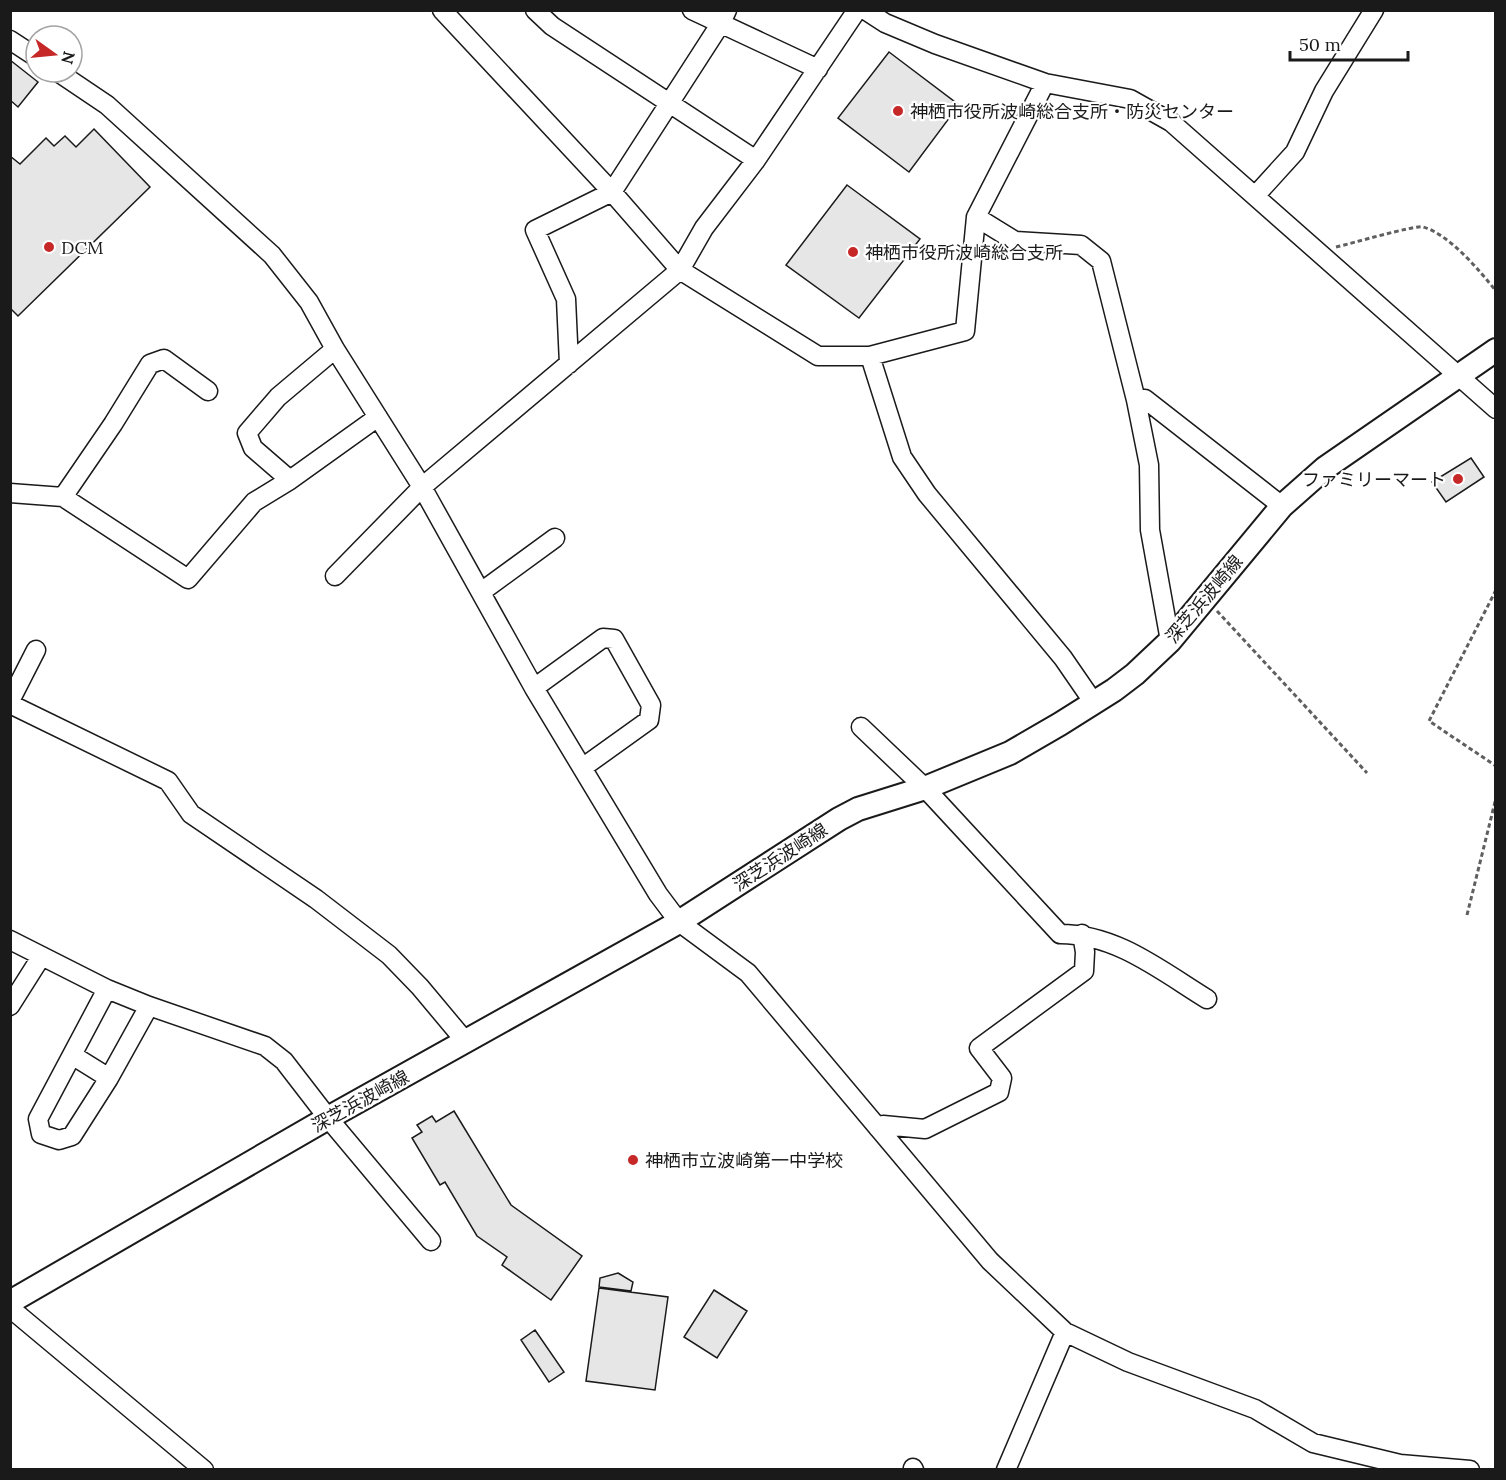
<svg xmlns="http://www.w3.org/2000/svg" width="1506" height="1480" viewBox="0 0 1506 1480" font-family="Lora,'Noto Sans JP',serif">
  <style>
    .building { fill: #e6e6e6; stroke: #1a1a1a; stroke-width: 1.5 }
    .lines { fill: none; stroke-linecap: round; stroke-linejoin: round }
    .minor-casing { stroke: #1a1a1a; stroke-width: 21 }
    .major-casing { stroke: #1a1a1a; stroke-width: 26 }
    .path { stroke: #5f5f5f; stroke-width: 3; stroke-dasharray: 4.5 3; stroke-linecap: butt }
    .minor { stroke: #fff; stroke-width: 18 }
    .major { stroke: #fff; stroke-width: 22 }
    .poi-dot { fill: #c62828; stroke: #fff; stroke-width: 2 }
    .labels { text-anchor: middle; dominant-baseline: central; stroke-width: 4.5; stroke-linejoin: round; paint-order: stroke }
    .poi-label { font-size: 18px; fill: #1a1a1a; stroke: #fff; text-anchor: start }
    .street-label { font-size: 18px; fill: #1a1a1a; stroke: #fff }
  </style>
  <rect width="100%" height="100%" fill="#fff"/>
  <path class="building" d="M889,52L959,105L909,172L838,118Z
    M10,60L38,82L18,107L10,100Z
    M94,129L150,187L18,316L10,308V156L20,164L46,138L54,146L65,136L76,147Z
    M847,185L920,239L859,318L786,265Z
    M1471,458L1484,477L1446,502L1432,482Z
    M454,1111L511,1205L582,1256L551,1300L502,1265L507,1257L477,1236L445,1182L440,1185L412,1138L422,1132L417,1125L432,1116L436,1122Z
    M618,1273L633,1282L631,1291L599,1287L600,1278Z
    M599,1288L668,1297L655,1390L586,1381Z
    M714,1290L747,1311L717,1358L684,1337Z
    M535,1330L564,1372L549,1382L521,1340Z"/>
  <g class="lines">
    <defs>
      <path id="minor" d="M442,10L612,192L680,270L818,356H870L965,331L976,217L1015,241L1081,245L1101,261L1136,400L1149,465L1150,530L1170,641
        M535,10L552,26L756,160
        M692,10L818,69
        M865,10L885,23L935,44L1045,83L1130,99L1171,122L1496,409
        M10,40L36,57
        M58,72L107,105L272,255L309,302L335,349L422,487L534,688L658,894L679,922L748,973L990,1261L1065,1332L1128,1362L1255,1409L1313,1443L1400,1464L1470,1470
        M1255,196L1295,152L1324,91L1374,10
        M976,217L1045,83
        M870,356L902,457L927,494L1063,658L1094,703
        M569,364L566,299L535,230L612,192L721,23L727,10
        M208,391L164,359L150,364L113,424L63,497L188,579L254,502L290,480L378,417
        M1136,400L1145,399L1282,506
        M290,480L253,448L247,433L278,397L335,349
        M10,493L63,497
        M335,576L422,487L680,270L704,228L756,160L857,10
        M481,592L555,538
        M534,688L603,638L614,639L651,705L649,720L582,768
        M10,701L36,650
        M10,704L168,781L191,814L316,899L389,955L420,987L466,1042
        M861,727L925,788L1060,934C1116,934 1160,970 1207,999
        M10,940L107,989L149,1006L265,1046L284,1061L328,1118L431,1241
        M107,989L38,1119L41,1134L59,1140L72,1136L109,1078L149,1006
        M10,1006L41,957
        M72,1055L109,1078
        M878,1128L883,1125L925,1129L999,1092L1002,1078L979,1048L1084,971L1085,952L1082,934
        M10,1308L204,1470
        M913,1468L914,1470
        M1006,1470L1065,1332"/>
      <path id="major" d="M10,1302L328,1118L679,922L839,819L858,809L925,788L1010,753L1060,724L1114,690L1135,674L1170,641L1282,506L1325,468L1496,350"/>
    </defs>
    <use href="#minor" class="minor-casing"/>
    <use href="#major" class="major-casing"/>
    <path class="path" d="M1336,247C1350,244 1414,225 1423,227C1449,234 1479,270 1496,291
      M1496,590L1429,721L1496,766
      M1217,611L1367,773
      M1467,915L1496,798"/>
    <use href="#minor" class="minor"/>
    <use href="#major" class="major"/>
  </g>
  <g class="poi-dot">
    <circle cx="898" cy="111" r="6"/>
    <circle cx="49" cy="247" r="6"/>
    <circle cx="853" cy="252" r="6"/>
    <circle cx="1458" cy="479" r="6"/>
    <circle cx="633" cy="1160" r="6"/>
  </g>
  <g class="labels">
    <g class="poi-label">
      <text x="910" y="111">神栖市役所波崎総合支所・防災センター</text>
      <text x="61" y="247">DCM</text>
      <text x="865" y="252">神栖市役所波崎総合支所</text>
      <text x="1446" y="479" text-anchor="end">ファミリーマート</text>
      <text x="645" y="1160">神栖市立波崎第一中学校</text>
    </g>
    <g class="street-label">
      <text transform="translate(1204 599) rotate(-50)">深芝浜波崎線</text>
      <text transform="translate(780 857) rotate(-33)">深芝浜波崎線</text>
      <text transform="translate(360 1101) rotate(-29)">深芝浜波崎線</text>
    </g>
  </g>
  <rect width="1506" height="1480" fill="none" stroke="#1a1a1a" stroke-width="24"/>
  <g transform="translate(54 54) rotate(105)"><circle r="28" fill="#ffffff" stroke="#a3a3a3" stroke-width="1.5"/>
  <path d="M0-4.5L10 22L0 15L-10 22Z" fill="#c62828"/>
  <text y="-9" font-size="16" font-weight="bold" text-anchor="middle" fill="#1a1a1a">N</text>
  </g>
  <path d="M1290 51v9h118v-9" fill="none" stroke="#1a1a1a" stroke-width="3"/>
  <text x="1299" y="51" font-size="18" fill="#1a1a1a" stroke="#ffffff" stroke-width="4.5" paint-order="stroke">50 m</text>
</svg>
